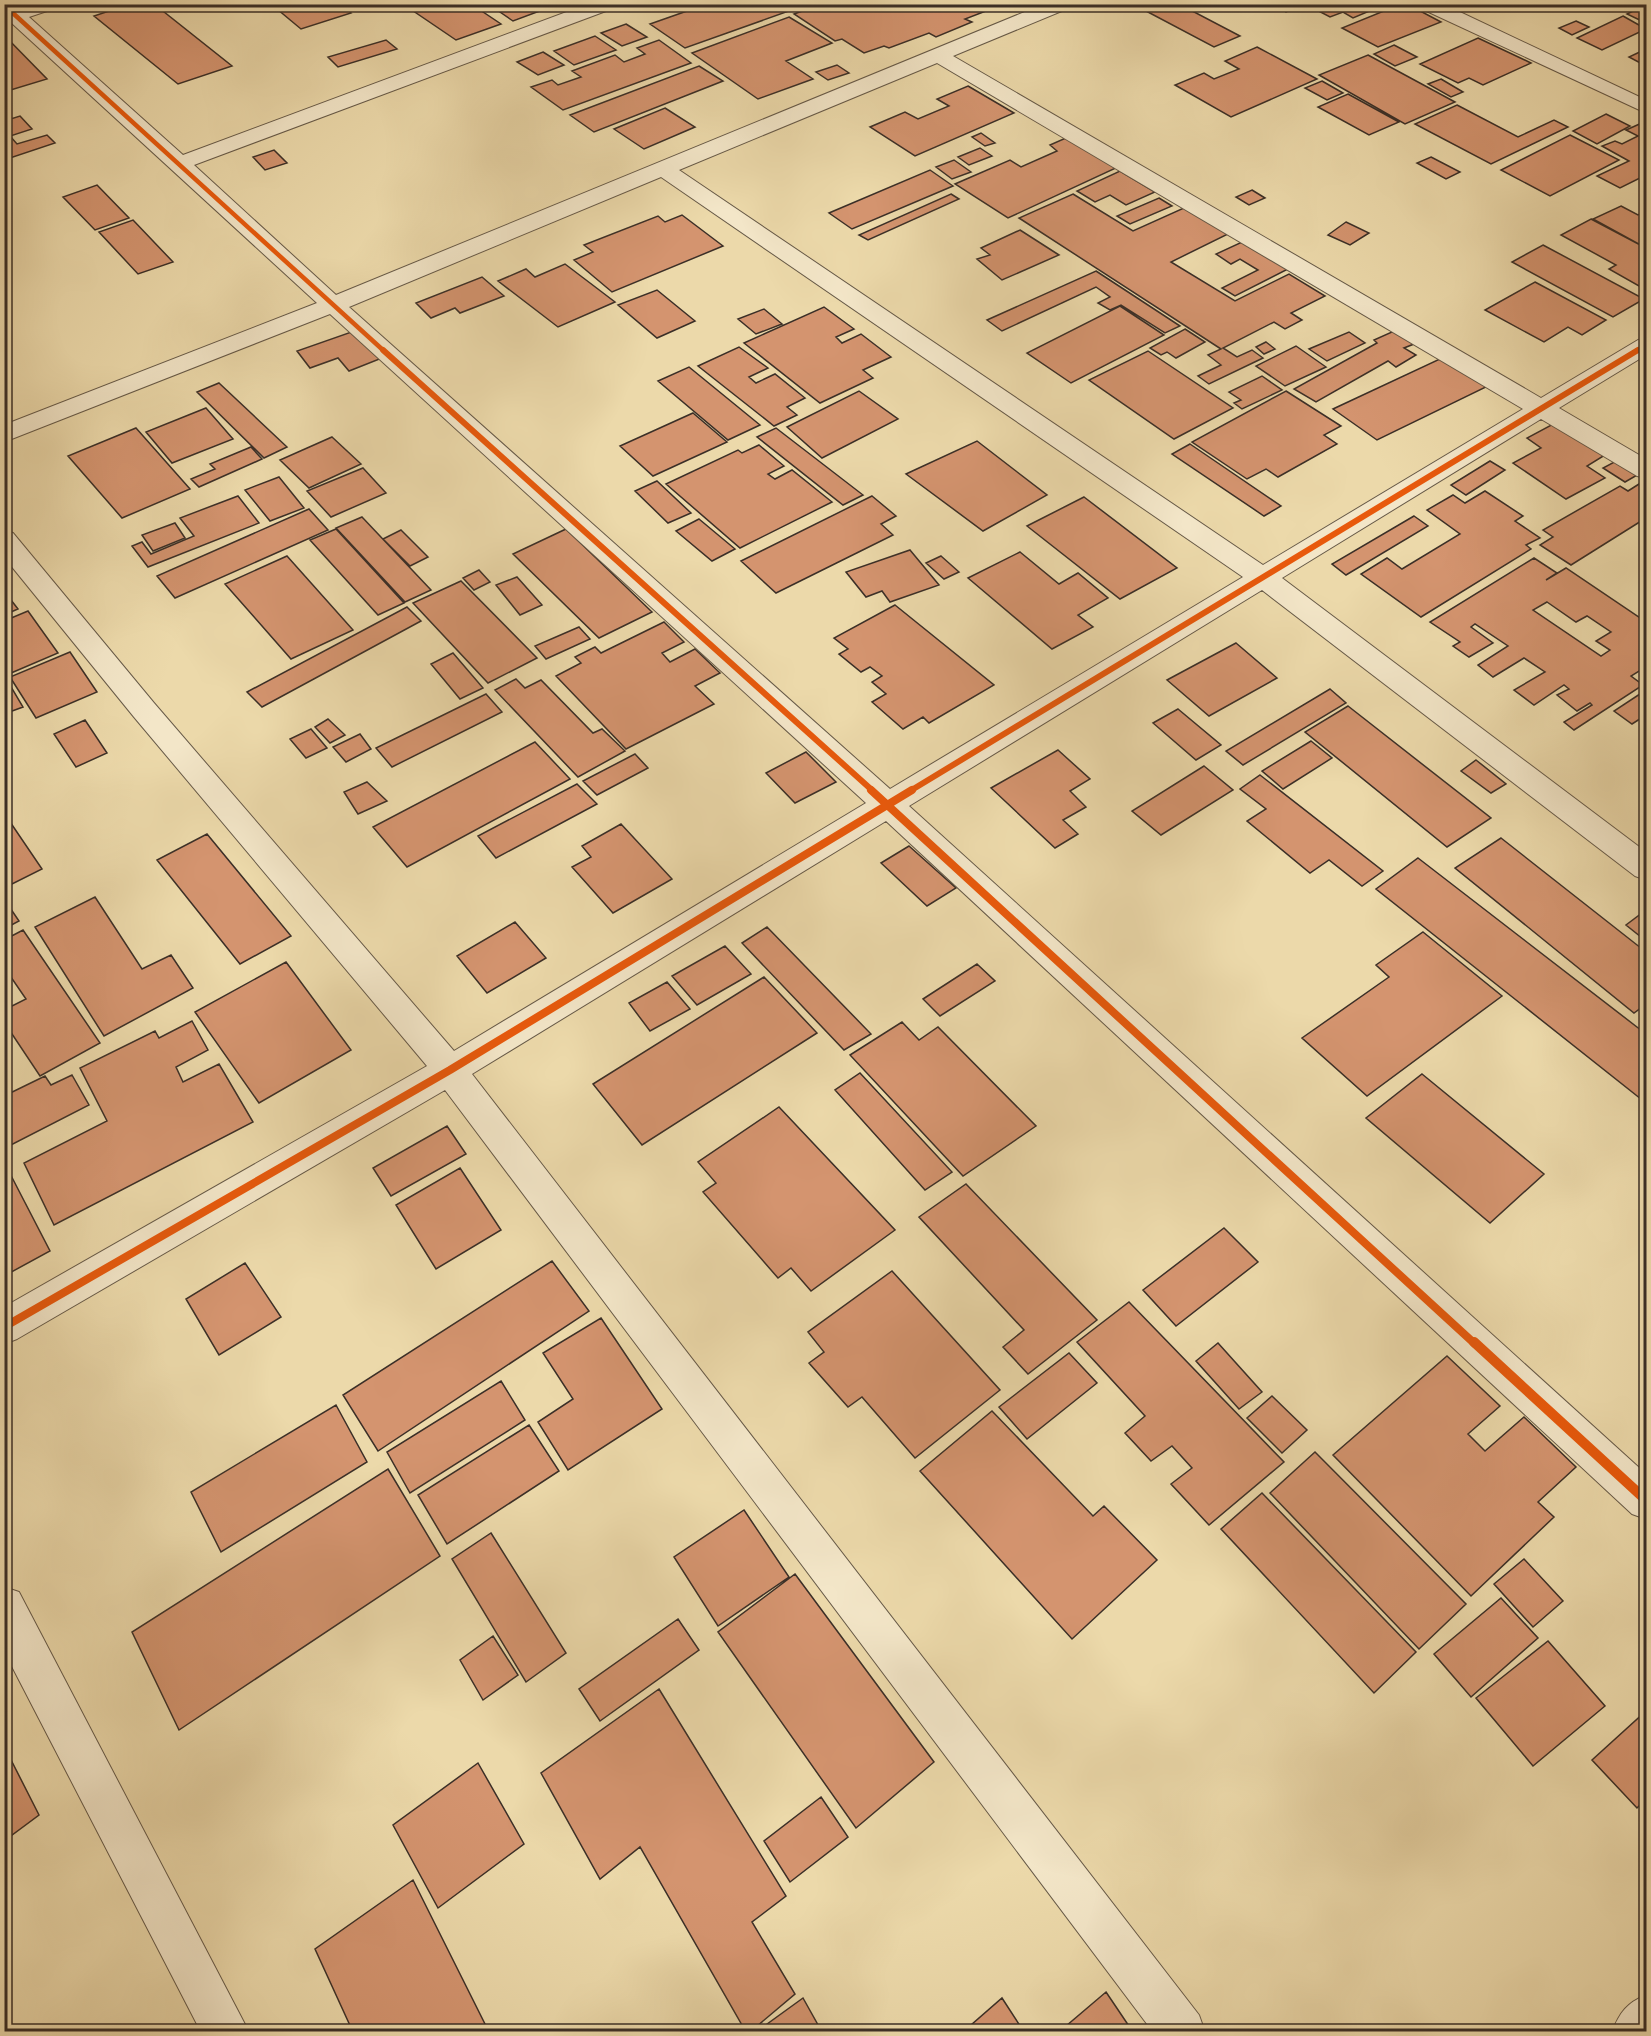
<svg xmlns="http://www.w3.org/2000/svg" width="1651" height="2036" viewBox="0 0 1651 2036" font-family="'EB Garamond',serif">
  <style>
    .building { fill: #d4946f; stroke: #3b2f27; stroke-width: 1.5; fill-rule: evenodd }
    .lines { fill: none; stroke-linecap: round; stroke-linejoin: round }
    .street-casing { stroke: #675a48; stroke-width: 2 }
    .street { fill: #f3e6c8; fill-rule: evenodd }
    .cycleway-far3-casing { stroke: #f3e6c8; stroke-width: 7 }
    .cycleway-far2-casing { stroke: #f3e6c8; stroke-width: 9 }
    .cycleway-far1-casing { stroke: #f3e6c8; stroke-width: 11 }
    .cycleway-casing { stroke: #f3e6c8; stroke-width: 14 }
    .cycleway-far3 { stroke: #e8590c; stroke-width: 4.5 }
    .cycleway-far2 { stroke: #e8590c; stroke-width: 6 }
    .cycleway-far1 { stroke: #e8590c; stroke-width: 8 }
    .cycleway { stroke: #e8590c; stroke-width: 10 }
  </style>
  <rect width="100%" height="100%" fill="#ecd9aa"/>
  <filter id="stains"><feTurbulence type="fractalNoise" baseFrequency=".00333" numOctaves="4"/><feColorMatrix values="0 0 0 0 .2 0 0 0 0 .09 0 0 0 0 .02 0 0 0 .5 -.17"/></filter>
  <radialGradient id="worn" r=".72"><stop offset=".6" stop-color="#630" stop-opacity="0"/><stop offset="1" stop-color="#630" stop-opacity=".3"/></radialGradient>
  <path class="building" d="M130,4H154L232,66L178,84L94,16Z
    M271,4H340L351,13L301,29Z
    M403,4H471L501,24L456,40Z
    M513,4H538L545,9L513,21L497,10Z
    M682,4H796L800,7L685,48L650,24L687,11L679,6Z
    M822,4H997L999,6L965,19L972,22L936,37L929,33L889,48L884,46L864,53L842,39L835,41L794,14Z
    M1162,4H1179L1240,36L1214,47L1146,11Z
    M1272,4H1304L1286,12Z
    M1314,4H1386L1353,18L1343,12L1330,17L1309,6Z
    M1401,4H1407L1441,22L1378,47L1342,28Z
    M1646,4V23L1627,14L1637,9Z
    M1623,16L1646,29L1602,50L1577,38Z
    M789,17L832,43L786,61L813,79L758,99L692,53Z
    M1576,21L1589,27L1572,35L1559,28Z
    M626,24L647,37L622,46L601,33Z
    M4,35L47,79L4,92Z
    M595,36L616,50L574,65L554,51Z
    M1478,38L1531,63L1483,85L1469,78L1458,83L1420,64Z
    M386,40L397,49L338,67L328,57Z
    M659,40L691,63L563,110L531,87L552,80L558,85L581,77L572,71L615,55L624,62L645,54L637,48Z
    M1394,45L1417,57L1395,66L1374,54Z
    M1257,47L1317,79L1231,117L1175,85L1204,73L1214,79L1239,69L1225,61Z
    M1646,49V66L1629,57Z
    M543,52L564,65L538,75L517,62Z
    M1368,55L1455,102L1405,124L1319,75Z
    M837,65L849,73L828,80L816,72Z
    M699,66L723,81L594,132L570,115Z
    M1441,79L1463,92L1451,97L1428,84Z
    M1322,81L1343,93L1327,100L1305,88Z
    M968,86L1014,113L915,156L870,127L905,112L918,119L949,106L937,99Z
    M1348,94L1399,122L1369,135L1318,107Z
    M1457,105L1518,137L1554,120L1568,127L1491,164L1415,124Z
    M665,108L695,127L644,149L614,129Z
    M1606,114L1630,126L1597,144L1573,131Z
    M20,116L32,129L10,136L17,144L47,135L55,143L4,160V121Z
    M1644,122L1646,124V175L1620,188L1597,176L1629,161L1602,146L1615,141L1622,144L1638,136L1626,130Z
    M981,133L995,143L985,146L972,137Z
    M1570,135L1619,160L1550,196L1501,170Z
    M1068,137L1118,167L1008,218L955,184L1010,160L1021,167L1057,151L1050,145Z
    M980,148L992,156L969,165L958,157Z
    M274,150L287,163L265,170L253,157Z
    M1431,157L1460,172L1446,179L1417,163Z
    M954,160L971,172L952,179L936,167Z
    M930,170L953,186L852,229L829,213Z
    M1120,171L1155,192L1126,205L1110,195L1095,202L1077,191Z
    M97,185L129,218L95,230L63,197Z
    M1252,190L1265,198L1249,205L1236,197Z
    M951,194L959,199L868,240L859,235Z
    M1073,194L1133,231L1186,207L1230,233L1171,262L1235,301L1289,274L1325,296L1291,313L1302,320L1285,329L1274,322L1223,348L1237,357L1252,350L1263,358L1209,384L1198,376L1221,365L1208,355L1221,349L1019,218Z
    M1159,198L1172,206L1130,224L1117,216Z
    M1621,206L1638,215L1646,211V248L1593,219Z
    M682,215L723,246L612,292L574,260L593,252L584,245L658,216L665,222Z
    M1591,219L1646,248V290L1609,269L1616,265L1561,235Z
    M133,220L173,262L138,274L99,232Z
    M1346,222L1369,233L1350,245L1328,235Z
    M1020,230L1059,255L1002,280L977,259L990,255L981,248Z
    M1242,242L1288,269L1235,296L1222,288L1258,270L1240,259L1231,264L1216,254Z
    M1543,245L1644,299L1613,317L1512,262Z
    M565,264L615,302L558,327L498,281L526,269L535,277Z
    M1096,271L1180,326L1165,333L1121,305L1110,310L1098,303L1110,297L1096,287L1002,331L987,320Z
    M482,277L504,296L460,313L455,308L431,318L416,303Z
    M1535,282L1606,320L1582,335L1568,327L1544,342L1485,310Z
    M657,290L695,321L657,338L618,305Z
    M1120,306L1164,335L1071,383L1027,353Z
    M824,307L854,329L836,337L842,343L861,334L891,357L863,370L873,378L820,403L744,343Z
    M764,309L782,324L756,334L738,319Z
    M1185,329L1205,342L1176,358L1167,352L1161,355L1150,348Z
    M357,330L382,358L349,371L338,358L310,368L297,351Z
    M1394,331L1414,344L1404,348L1416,355L1396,367L1388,361L1316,402L1294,389L1377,343L1374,340Z
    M1349,332L1365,343L1327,361L1309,349Z
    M1266,342L1275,349L1264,354L1256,347Z
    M1296,346L1326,367L1285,386L1256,366Z
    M739,347L768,368L749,377L756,383L775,374L805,398L787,407L797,415L774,426L698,366Z
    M1148,351L1233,408L1174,439L1089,380Z
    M1444,357L1488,386L1377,440L1333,409Z
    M689,367L760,425L728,440L658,381Z
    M1262,376L1282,390L1242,409L1234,403L1241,400L1229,392Z
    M219,383L287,447L264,458L197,392Z
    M859,391L898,419L822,458L787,427Z
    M1286,391L1341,426L1324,435L1337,444L1278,477L1266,469L1247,479L1192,442Z
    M206,408L233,439L172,463L146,432Z
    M693,413L727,442L653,476L620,446Z
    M1555,423L1605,455L1587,466L1605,478L1566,499L1513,463L1541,448L1527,438Z
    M136,428L190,489L122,518L68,456Z
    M776,428L863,495L843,505L757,437Z
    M332,437L361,464L309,488L280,460Z
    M977,441L1047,495L983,531L906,474Z
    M1190,444L1281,506L1264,516L1172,454Z
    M759,445L784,466L768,474L775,479L792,470L832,502L740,548L666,484L738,450L742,453Z
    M251,447L262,459L199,487L191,479L215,469L210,464Z
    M1618,460L1639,474L1625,482L1603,468Z
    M1490,461L1505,470L1466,495L1451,485Z
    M363,468L386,493L331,517L307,491Z
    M279,477L304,508L270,521L245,490Z
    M657,481L691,513L668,523L635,491Z
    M1639,484L1646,489V518L1571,565L1540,545L1553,537L1543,530L1620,486L1628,491Z
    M1485,491L1523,516L1515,521L1540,538L1526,545L1531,549L1421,617L1361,574L1387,558L1402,569L1460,534L1427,510L1453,495L1465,503Z
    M238,496L259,523L148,567L132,546L142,542L151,554L194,536L180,518Z
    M872,496L896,516L881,524L893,535L776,593L741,561Z
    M1084,497L1177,568L1120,599L1027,526Z
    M309,509L328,530L175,598L157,576Z
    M1414,516L1428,526L1346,575L1332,564Z
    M362,517L431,590L405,602L336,528Z
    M699,519L735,549L712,561L676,531Z
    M175,523L185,538L153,551L142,535Z
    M336,529L404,603L378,615L310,540Z
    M566,529L652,612L599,638L513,554Z
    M401,530L428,557L410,566L383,539Z
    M910,550L939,585L890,602L882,591L866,597L846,572Z
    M1020,552L1059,584L1078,573L1108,598L1078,615L1093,627L1052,649L968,578Z
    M287,556L353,630L291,659L225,584Z
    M941,556L959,572L944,579L926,563Z
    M1534,558L1557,573L1546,580L1566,568L1646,622V671L1643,673L1639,671L1631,676L1643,685L1574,730L1564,722L1592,705L1590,703L1577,711L1557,695L1569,689L1564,685L1534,705L1514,690L1545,672L1524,658L1493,677L1478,665L1508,646L1475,624L1471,627L1493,643L1469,657L1453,646L1460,642L1430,622ZM1547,602L1576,622L1587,616L1611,632L1596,641L1610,650L1601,656L1533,610Z
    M479,570L490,582L474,590L463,578Z
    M517,577L542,605L520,615L496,585Z
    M461,581L537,658L488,683L413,603Z
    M4,591L18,609L4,615Z
    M895,605L994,685L929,723L923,717L903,729L872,702L886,694L872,682L882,676L870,667L861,672L839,654L848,649L834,638Z
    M407,607L421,621L262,707L247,692Z
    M28,611L58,653L4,676V621Z
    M664,622L684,642L662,653L670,662L695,649L720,673L695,686L714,704L626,749L556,676L581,663L575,657L595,647L601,653Z
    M579,627L590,639L546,659L535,646Z
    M1236,643L1277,678L1209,716L1167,680Z
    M70,652L97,692L36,718L10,677Z
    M453,653L483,688L460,699L431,664Z
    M516,679L525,688L541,680L593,733L602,729L625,751L578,777L495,690Z
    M4,680H7L23,707L4,714Z
    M1330,689L1346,703L1243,765L1226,751Z
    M1646,690V715L1632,724L1614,711Z
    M486,694L502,712L392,767L376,748Z
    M1348,706L1491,818L1447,847L1305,732Z
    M1178,709L1221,745L1196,760L1153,723Z
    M328,719L345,735L330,743L315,727Z
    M85,720L107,753L76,767L54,734Z
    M311,729L327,748L306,758L290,739Z
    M360,734L371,749L346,762L333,747Z
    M1311,741L1332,758L1283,789L1262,771Z
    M535,742L570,779L407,867L373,827Z
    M1058,750L1090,779L1070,791L1086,807L1063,820L1078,834L1055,848L991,788Z
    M806,752L836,782L795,803L766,773Z
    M635,754L648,768L597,795L583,781Z
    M1476,760L1506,784L1491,793L1461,771Z
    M1204,766L1233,790L1161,835L1132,811Z
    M1260,775L1383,871L1362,886L1329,860L1310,873L1247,821L1266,809L1240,789Z
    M367,782L387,801L358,814L344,792Z
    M577,784L597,804L496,858L478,836Z
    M4,813L42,869L4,888Z
    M621,824L672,879L613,913L572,867L591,857L582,846Z
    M207,834L291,936L240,964L157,860Z
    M1501,838L1646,952V1004L1634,1013L1455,868Z
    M909,846L956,888L927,906L881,863Z
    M1418,858L1646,1034V1103L1376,889Z
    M95,897L142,969L171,955L193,988L104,1036L35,927Z
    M4,899L19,921L4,929Z
    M1646,910V941L1626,925Z
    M515,922L546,958L487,993L457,956Z
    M767,927L871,1034L844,1050L742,943Z
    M23,930L100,1043L40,1076L4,1022V1010L26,999L4,967V940Z
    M1423,932L1502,996L1367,1096L1302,1038L1389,977L1376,965Z
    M725,946L751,974L697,1005L672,976Z
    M286,962L351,1050L259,1103L195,1012Z
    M977,964L995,981L940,1016L923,999Z
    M764,977L817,1033L642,1145L593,1084Z
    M667,982L690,1009L650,1031L629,1003Z
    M192,1021L208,1050L176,1067L183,1082L219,1064L253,1122L54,1225L24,1163L107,1121L80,1068L155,1031L159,1038Z
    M902,1022L919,1040L938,1027L1036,1126L963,1176L850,1055Z
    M860,1073L952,1172L925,1190L835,1090Z
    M1422,1074L1544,1174L1490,1223L1366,1118Z
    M72,1075L89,1105L7,1147L4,1141V1096L45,1076L51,1085Z
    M779,1107L895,1230L811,1291L791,1268L778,1278L703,1192L716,1183L698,1162Z
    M447,1126L466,1154L391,1196L373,1168Z
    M4,1162L50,1251L4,1276Z
    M460,1168L501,1230L436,1269L396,1205Z
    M966,1184L1097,1320L1028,1374L1003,1347L1024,1330L919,1217Z
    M1224,1228L1258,1262L1176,1326L1143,1290Z
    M552,1261L589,1311L378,1451L343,1395Z
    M245,1263L281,1317L219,1355L186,1299Z
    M892,1271L1000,1390L915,1458L862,1397L848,1407L809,1363L824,1352L808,1332Z
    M1129,1302L1284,1462L1209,1525L1171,1484L1192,1468L1172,1446L1151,1461L1125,1433L1145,1416L1077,1342Z
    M601,1318L662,1409L568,1470L538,1422L573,1399L543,1353Z
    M1218,1343L1262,1392L1239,1409L1196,1361Z
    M1069,1353L1097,1383L1027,1439L999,1407Z
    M1447,1356L1500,1406L1468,1434L1485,1451L1524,1417L1576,1467L1538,1502L1554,1517L1471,1596L1333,1455Z
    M501,1381L525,1420L410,1493L387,1452Z
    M1272,1396L1307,1430L1282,1453L1247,1418Z
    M336,1405L367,1462L221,1552L191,1492Z
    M992,1411L1093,1516L1104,1506L1157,1560L1072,1639L920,1471Z
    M529,1425L559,1471L447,1544L418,1495Z
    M1315,1452L1466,1604L1419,1649L1270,1493Z
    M388,1469L440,1556L179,1730L132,1632Z
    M1262,1493L1416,1652L1374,1693L1221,1529Z
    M744,1510L789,1577L718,1626L674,1557Z
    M491,1533L566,1653L526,1682L452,1559Z
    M1524,1559L1563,1601L1533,1627L1494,1584Z
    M795,1574L934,1762L856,1828L718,1632Z
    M1501,1598L1538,1638L1471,1697L1434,1654Z
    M678,1619L699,1650L600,1721L579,1689Z
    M493,1636L518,1675L483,1700L460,1660Z
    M1548,1641L1605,1706L1533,1766L1476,1698Z
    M659,1689L786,1896L752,1922L795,1994L750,2032H746L640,1847L600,1879L541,1773Z
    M1646,1711V1799L1637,1808L1592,1760Z
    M4,1746L39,1815L4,1841Z
    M478,1763L524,1844L438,1908L393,1825Z
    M821,1797L848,1837L790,1882L764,1841Z
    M413,1880L489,2032H353L315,1949Z
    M1106,1992L1133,2032H1059Z
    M803,1998L822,2032H765L763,2027Z
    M1002,1998L1024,2032H963Z"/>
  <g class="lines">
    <defs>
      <path id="street" d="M4,4H15L19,8L29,4H58L56,8L29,17L183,155L588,4H616L614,8L194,165L336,295L1044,4H1071L1069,8L953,56L1541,398L1638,340L1646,338V355L1559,408L1646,459V478L1637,476L1541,419L1282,578L1646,852V880L1635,876L1262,590L909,806L1646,1474V1519L1632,1514L886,821L472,1074L1199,2015L1205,2032H1153L445,1090L17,1339L4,1344V1307L427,1066L134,717L4,557V530L13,533L154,703L454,1051L866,803L330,314L4,442V425L317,303L4,16ZM937,63L1523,409L1263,565L679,170ZM661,177L1243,577L890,789L349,307Z
        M1418,4H1443L1646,100V113L1420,8Z
        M4,1587L19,1592L249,2032H201L4,1651Z
        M1646,1995V2032H1612C1620,2012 1627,2003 1646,1995Z"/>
    </defs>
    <use href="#street" class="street-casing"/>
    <use href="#street" class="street"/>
    <defs>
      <path id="cycleway-far3" d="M4,5L384,351
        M1636,351L1646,345"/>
      <path id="cycleway-far2" d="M383,350L873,791
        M910,791L1638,350"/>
      <path id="cycleway-far1" d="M871,790L1475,1344
        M4,1327L450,1070L912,790"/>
      <path id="cycleway" d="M1474,1342L1646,1500"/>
    </defs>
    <use href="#cycleway-far3" class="cycleway-far3-casing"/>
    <use href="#cycleway-far2" class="cycleway-far2-casing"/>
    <use href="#cycleway-far1" class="cycleway-far1-casing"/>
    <use href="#cycleway" class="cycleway-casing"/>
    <use href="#cycleway-far3" class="cycleway-far3"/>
    <use href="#cycleway-far2" class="cycleway-far2"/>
    <use href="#cycleway-far1" class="cycleway-far1"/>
    <use href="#cycleway" class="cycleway"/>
  </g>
  <rect width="1651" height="2036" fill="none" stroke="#ecd9aa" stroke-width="24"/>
  <rect x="6" y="6" width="1639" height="2024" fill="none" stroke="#3b2f27" stroke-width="3"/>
  <rect x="12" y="12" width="1627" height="2012" fill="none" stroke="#3b2f27" stroke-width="1.5"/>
  <rect width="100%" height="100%" filter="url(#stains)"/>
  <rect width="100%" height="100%" fill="url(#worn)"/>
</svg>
